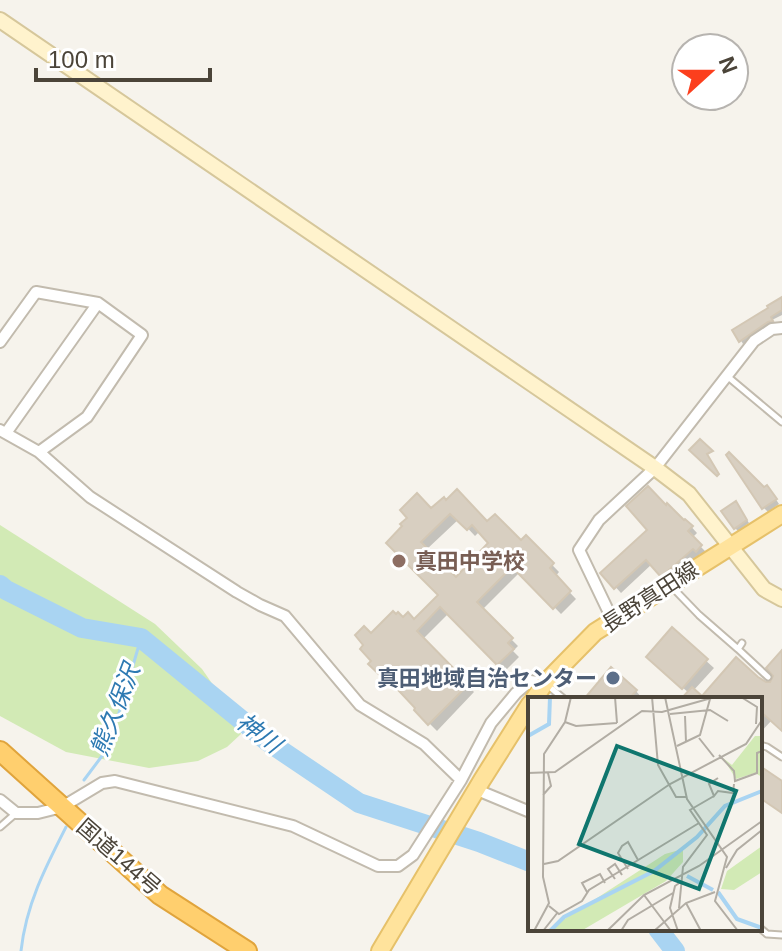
<svg xmlns="http://www.w3.org/2000/svg" width="782" height="951" viewBox="0 0 782 951" font-family="Arial,'Noto Sans JP',sans-serif">
  <style>
    .green { fill: #d2eab5 }
    .shadow { fill: #0003; fill-rule: evenodd }
    .lines { fill: none; stroke-linecap: round; stroke-linejoin: round }
    .stream { stroke: #a9d4f2; stroke-width: 3 }
    .river { stroke: #a9d4f2; stroke-width: 20 }
    .building { fill: #d8cfc1; stroke: #d3c7b4; stroke-width: 2; fill-rule: evenodd }
    .lane-casing { stroke: #c2bbae; stroke-width: 9 }
    .street-casing { stroke: #c2bbae; stroke-width: 14 }
    .secondary-casing { stroke: #d6c79b; stroke-width: 18 }
    .primary-casing { stroke: #e6c16a; stroke-width: 20 }
    .highway-casing { stroke: #e0a43c; stroke-width: 22 }
    .lane { stroke: #fff; stroke-width: 5 }
    .street { stroke: #fff; stroke-width: 10 }
    .secondary { stroke: #fff3cd; stroke-width: 14 }
    .primary { stroke: #ffe39c; stroke-width: 16 }
    .highway { stroke: #ffcf6e; stroke-width: 18 }
    .education-dot { fill: #8d6e63; stroke: #fff; stroke-width: 3 }
    .service-dot { fill: #5c6f8a; stroke: #fff; stroke-width: 3 }
    .labels { text-anchor: middle; dominant-baseline: central; stroke-width: 6; stroke-linejoin: round; paint-order: stroke }
    .education-label { font-size: 22px; font-weight: bold; fill: #785e54; stroke: #fff; text-anchor: start }
    .street-label { font-size: 22px; fill: #4b4439; stroke: #fff }
    .service-label { font-size: 22px; font-weight: bold; fill: #4e5e75; stroke: #fff; text-anchor: end }
    .water-label { font-size: 24px; font-style: italic; fill: #2e7ab2; stroke: #fff }
    .inset-river { fill: none; stroke: #a9d4f2; stroke-width: 4 }
    .inset-road { fill: none; stroke: #b2ada4; stroke-width: 2 }
    .view { fill: #0f766e; fill-opacity: 0.15; stroke: #0f766e; stroke-width: 4 }
    .inset-edge { fill: none; stroke: #4b4439; stroke-width: 4 }
  </style>
  <rect width="100%" height="100%" fill="#f6f3ec"/>
  <path class="green" d="M0,525L155,624L202,669L236,718L241,734L227,747L198,761L149,768L66,752L0,716Z"/>
  <path class="shadow" d="M782,300V315L772,320L774,324L743,344L735,330Z
    M764,489L771,492L779,504L768,512L764,508Z
    M444,500L521,543L526,538L559,572L555,577L576,599L561,614L520,572L482,610L518,646L513,651L519,657L506,670L449,613L423,639L474,692L437,731L416,710L417,707L393,681L391,683L371,664V636L414,622L440,595L389,543ZM459,519L475,536L480,531L491,543L456,580L426,550Z
    M739,507L749,523L738,531L735,528Z
    M666,508L686,521L697,533L692,538L706,552L703,556L700,554L669,582L652,564L621,593L603,573L650,530Z
    M672,630L714,668L693,691L702,699L772,684L782,653V729L772,720L760,733V699H684L689,693L655,664Z
    M636,691L642,698L641,699H587Z"/>
  <g class="lines">
    <path class="stream" d="M84,780L105,752L120,710L141,638
      M21,951C26,905 45,868 66,827"/>
    <path class="river" d="M0,585L6,590L82,628L141,638L267,741L359,803L479,842L530,862
      M658,929L675,951"/>
  </g>
  <path class="building" d="M782,297V310L771,317L773,321L768,322L739,342L732,330L768,308L767,306Z
    M700,439L713,451L707,454L719,474L717,476L689,450Z
    M729,452L764,487L767,485L777,499L762,509L726,455Z
    M648,486L666,505L667,503L684,520L685,519L693,526L688,531L702,545L696,552L693,549L661,577L646,560L614,589L600,573L647,530L626,506Z
    M457,489L487,521L495,514L521,540L526,535L554,563L550,568L571,591L553,609L512,567L477,602L513,638L508,643L514,649L497,665L440,607L417,631L469,684L428,725L414,710L415,708L385,676L383,678L368,664L371,661L360,649L363,645L355,635L364,626L371,633L393,611L396,614L398,612L403,617L408,612L414,619L438,595L386,543L402,526L400,524L407,518L400,510L417,493L431,508L444,497L446,500ZM450,514L467,530L472,525L488,543L456,577L421,542Z
    M736,501L747,520L734,529L721,511Z
    M672,627L708,659L682,689L646,657Z
    M782,650V731L760,711V699H681L692,687L702,696L736,657L758,677L766,682H770L773,676L766,668Z
    M611,667L637,690L629,699H584Z
    M760,766L782,781V813L760,798Z"/>
  <g class="lines">
    <defs>
      <path id="lane" d="M727,376L782,422
        M673,588L699,615L738,649L742,643
        M738,649L768,677
        M546,684L564,699
        M760,745L767,747L782,757
        M0,827L15,814
        M760,928L767,934L782,935"/>
      <path id="street" d="M0,342L36,292L98,303L142,335L87,417L39,452
        M0,430L39,452L90,497L237,592L260,605L285,616L360,705L424,744L461,780
        M6,433L98,303
        M613,621L579,550L599,520L655,468L754,341L772,329L782,328
        M482,792L530,812
        M0,800L16,813H38L62,807L102,783L115,781L293,826L378,866H398L413,855L461,780L491,723L516,693L530,681L545,683"/>
      <path id="secondary" d="M0,20L655,468L689,494L764,589L782,599"/>
      <path id="primary" d="M534,699L545,683L595,632L782,514
        M380,951L482,780L530,704"/>
      <path id="highway" d="M0,751L160,895L247,951"/>
    </defs>
    <use href="#lane" class="lane-casing"/>
    <use href="#street" class="street-casing"/>
    <use href="#secondary" class="secondary-casing"/>
    <use href="#primary" class="primary-casing"/>
    <use href="#highway" class="highway-casing"/>
    <use href="#lane" class="lane"/>
    <use href="#street" class="street"/>
    <use href="#secondary" class="secondary"/>
    <use href="#primary" class="primary"/>
    <use href="#highway" class="highway"/>
  </g>
  <circle class="education-dot" cx="399" cy="561" r="8"/>
  <circle class="service-dot" cx="613" cy="678" r="8"/>
  <g class="labels">
    <g class="education-label">
      <text x="415" y="561">真田中学校</text>
    </g>
    <g class="street-label">
      <text transform="translate(650 597) rotate(-33)">長野真田線</text>
      <text transform="translate(119 857) rotate(41)">国道144号</text>
    </g>
    <g class="service-label">
      <text x="597" y="678">真田地域自治センター</text>
    </g>
    <g class="water-label">
      <text transform="translate(115 710) rotate(-69)">熊久保沢</text>
      <text transform="translate(259 733) rotate(37)">神川</text>
    </g>
  </g>
  <g transform="translate(528 697)">
    <rect width="234" height="234" fill="#f6f3ec"/>
    <path d="M227,39H234V80L227,76L208,82L195,61L204,68ZM234,149V175L206,193L193,192L199,174ZM155,152V165L138,184L53,234H18L137,157Z" fill="#d2eab5"/>
    <path class="inset-river" d="M0,39L21,27L22,0M159,179L185,193M0,182V231M190,195L209,222L234,231M22,234L36,220L126,174L169,140L197,109L234,94"/>
    <path class="inset-road" d="M87,0L89,26M124,0L130,68L148,100H159M137,0L159,102L199,160L187,204L210,234M213,0L229,10L228,27M142,17L182,13L200,24M157,19L158,45M37,25L48,29L89,26M171,41L186,60M149,49L172,38L182,2M191,58L206,74L207,84L229,76V56L234,54M0,76L27,75L114,14L134,15L187,0M190,81L181,87L186,99L190,94L205,96L206,87M15,98L23,89L20,76M16,167L30,164L142,87L218,47L234,23M198,171L209,153L234,133M100,172L90,156L94,149L100,145L110,163M87,182L80,172L87,167L94,178M59,195L54,186L72,177L77,186M116,198L143,234M158,206L173,234M21,209L31,217L54,204L61,193L171,126M151,211L155,170L179,138L162,113L186,99M6,234L21,206L15,180L16,57L37,25L43,0M15,234L30,215M79,234L116,198L171,169L234,124M93,234L100,223L145,196M126,234L158,206L187,195M150,234L142,211L147,189L154,184"/>
    <path class="view" d="M89,49L208,94L171,192L51,147Z"/>
    <rect width="234" height="234" class="inset-edge"/>
  </g>
  <g transform="translate(710 72) rotate(69)"><circle r="38" fill="#ffffff" stroke="#b7b4b0" stroke-width="2"/>
  <path d="M0-6L14 30L0 20L-14 30Z" fill="#fc3f1d"/>
  <text y="-12" font-size="22" font-weight="bold" text-anchor="middle" fill="#4b4439">N</text>
  </g>
  <path d="M36 68v12h174v-12" fill="none" stroke="#4b4439" stroke-width="4"/>
  <text x="48" y="68" font-size="24" fill="#4b4439" stroke="#ffffff" stroke-width="6" paint-order="stroke">100 m</text>
</svg>
